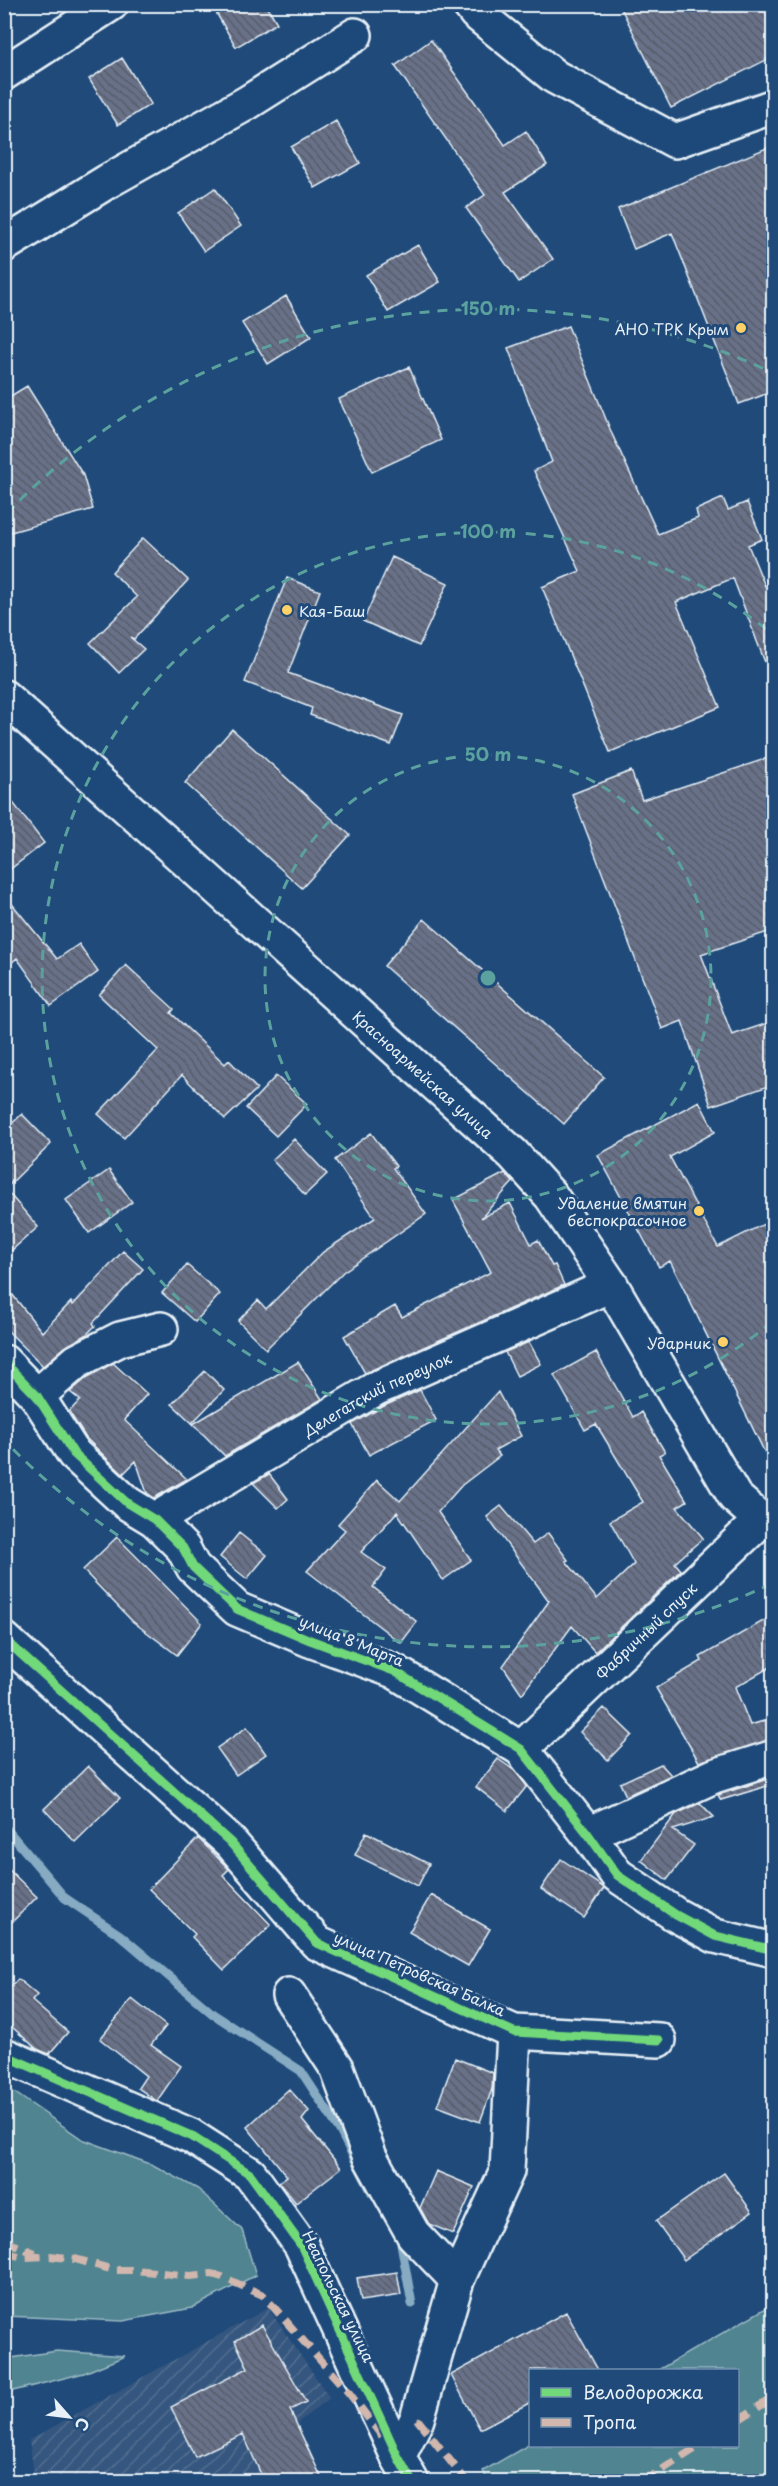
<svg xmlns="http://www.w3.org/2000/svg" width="778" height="2486" viewBox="0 0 778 2486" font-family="'Playpen Sans',sans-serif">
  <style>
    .industrial { fill: url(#industrial-furrows) }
    .grass { fill: #508490; stroke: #9cbac4; stroke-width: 1.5 }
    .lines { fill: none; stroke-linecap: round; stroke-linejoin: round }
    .stream { stroke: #86abc2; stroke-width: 9 }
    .building { fill: url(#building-back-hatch); stroke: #e8f1f8; stroke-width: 1.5 }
    .minor-casing { stroke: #e8f1f8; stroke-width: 38 }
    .major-casing { stroke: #e8f1f8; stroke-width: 38 }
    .minor { stroke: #1f4a7a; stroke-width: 33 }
    .major { stroke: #1f4a7a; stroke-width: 33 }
    .quiet { stroke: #d1b7ad; stroke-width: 8; stroke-dasharray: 15 8; stroke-linecap: butt }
    .cycleway-casing { stroke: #1f4a7a; stroke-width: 13 }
    .cycleway { stroke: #71d979; stroke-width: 9 }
    .ring { fill: none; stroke: #5ba19e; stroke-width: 3; stroke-dasharray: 10 8 }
    .poi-dot { fill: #ffd166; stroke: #1f4a7a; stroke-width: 2 }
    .labels { text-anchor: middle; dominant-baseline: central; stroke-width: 6; stroke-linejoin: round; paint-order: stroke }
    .poi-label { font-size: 15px; fill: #e8f1f8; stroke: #1f4a7a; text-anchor: end }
    .street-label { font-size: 15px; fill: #e8f1f8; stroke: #1f4a7a }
    .centre { fill: #5ba19e; stroke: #1f4a7a; stroke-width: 3 }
    .ring-label { font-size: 18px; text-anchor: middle; font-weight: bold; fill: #5ba19e; stroke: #1f4a7a; stroke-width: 6; stroke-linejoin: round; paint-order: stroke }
  </style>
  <defs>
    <pattern id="industrial-furrows" width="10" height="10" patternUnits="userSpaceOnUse" patternTransform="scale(1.5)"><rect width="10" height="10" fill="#35567e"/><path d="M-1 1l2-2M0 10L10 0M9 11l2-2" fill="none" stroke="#526f91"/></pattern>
    <pattern id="building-back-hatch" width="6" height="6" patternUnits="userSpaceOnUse" patternTransform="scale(1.5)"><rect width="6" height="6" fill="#687188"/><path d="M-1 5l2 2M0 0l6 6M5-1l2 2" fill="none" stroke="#575c69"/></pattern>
  </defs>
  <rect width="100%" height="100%" fill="#1f4a7a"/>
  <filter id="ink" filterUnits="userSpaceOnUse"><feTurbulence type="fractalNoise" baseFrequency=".0167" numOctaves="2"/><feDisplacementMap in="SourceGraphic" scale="12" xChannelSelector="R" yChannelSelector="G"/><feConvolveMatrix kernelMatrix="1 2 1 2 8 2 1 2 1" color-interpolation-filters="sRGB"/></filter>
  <g filter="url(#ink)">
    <path class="industrial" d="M268,2308L330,2398L296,2424L323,2481H35L29,2440Z"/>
    <path class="grass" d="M5,2086L82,2139L153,2165L198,2189L242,2230L256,2275L192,2308L123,2321L5,2316Z
      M773,2304V2481H488L483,2471L530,2444V2446H738V2370H658Z
      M57,2351L125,2356L84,2373L5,2393V2359Z"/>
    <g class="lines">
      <path class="stream" d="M4,1826L65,1898L120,1935L213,2014L301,2071L339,2129L372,2193
        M400,2238L412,2304"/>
    </g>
    <path class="building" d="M211,4H266L277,23L236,47Z
      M619,4H774V56L671,108Z
      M431,40L505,145L526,131L547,165L505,192L553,259L519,282L466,208L485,195L395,66Z
      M122,58L151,104L118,125L89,79Z
      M336,121L360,163L315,188L291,147Z
      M774,145V391L739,404L672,233L634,249L618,209Z
      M215,188L241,226L204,251L178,213Z
      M418,245L440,282L388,312L366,275Z
      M286,296L311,337L268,364L242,323Z
      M568,326L612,434L658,534L698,518L696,510L723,498L728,510L747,502L762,539L748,545L765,586L774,582V677L771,678L733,578L676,602L720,707L610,752L542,587L580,571L534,471L552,462L508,348Z
      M409,367L441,440L372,472L339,399Z
      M27,386L83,475L93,509L4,534V400Z
      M143,538L188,580L134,639L130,637L144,649L119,673L90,643L137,597L112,572Z
      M392,557L448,583L419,646L363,621Z
      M287,578L320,591L288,673L403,715L391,745L310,715L312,708L245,682Z
      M232,729L350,835L302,888L185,783Z
      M774,756V930L701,954L732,1035L774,1021V1084L711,1106L682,1021L662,1029L572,794L631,771L642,800Z
      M4,791L44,843L4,874Z
      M4,894L57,959L79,944L98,972L51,1006L17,958L4,969Z
      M424,919L604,1077L564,1124L384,966Z
      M126,965L174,1009L171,1013L225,1064L229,1060L257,1089L225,1119L182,1075L124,1138L98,1114L158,1050L99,995Z
      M276,1076L307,1104L276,1136L246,1108Z
      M699,1101L715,1132L670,1157L718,1247L774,1219V1471L670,1261L659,1267L598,1155Z
      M22,1114L51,1144L5,1189L38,1227L4,1257V1131Z
      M371,1133L396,1166L393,1168L426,1214L343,1272L266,1349L238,1321L258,1300L266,1309L323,1252L375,1218L335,1160Z
      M294,1139L327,1174L305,1195L272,1160Z
      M109,1170L132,1202L89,1233L66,1200Z
      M505,1173L513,1182L481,1218L510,1203L531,1244L538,1240L552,1266L555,1265L564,1285L365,1373L344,1336L395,1306L402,1317L491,1272L453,1200Z
      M123,1251L143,1269L93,1323L95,1326L86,1335L65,1347L43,1366L4,1327V1284L42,1332L71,1302L73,1305Z
      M187,1265L220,1294L195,1322L162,1293Z
      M529,1342L541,1364L517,1376L505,1352Z
      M596,1352L633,1417L641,1412L665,1452L659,1455L687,1501L677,1507L703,1538L675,1563L681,1570L595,1652L572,1626L522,1694L503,1666L549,1601L487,1517L501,1506L533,1544L548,1533L568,1560L566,1561L597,1599L634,1564L610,1521L643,1502L596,1424L585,1430L554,1375Z
      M298,1362L322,1399L225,1456L193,1424Z
      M113,1363L147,1394L124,1420L187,1479L154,1498L147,1493L136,1461L123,1474L86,1438L69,1412L80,1400L70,1392L88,1377Z
      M205,1371L224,1390L192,1423L172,1404Z
      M420,1390L436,1420L369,1455L352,1424L384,1406Z
      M498,1392L521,1436L495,1450L500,1456L462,1485L438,1512L471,1560L443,1580L397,1512L361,1552L386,1570L373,1587L417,1622L401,1643L307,1571L345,1530L338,1524L377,1480L400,1501Z
      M269,1474L288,1499L278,1508L253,1483Z
      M239,1533L267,1555L247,1579L220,1557Z
      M117,1537L202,1623L177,1655L132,1621L83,1570Z
      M774,1615V1665L735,1687L750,1725L774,1718V1739L699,1762L656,1688L702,1661L700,1657Z
      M604,1708L632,1735L608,1760L580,1732Z
      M247,1727L266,1754L236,1775L217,1748Z
      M498,1759L515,1771L527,1786L507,1811L476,1787Z
      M661,1764L671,1775L626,1796L620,1783Z
      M88,1766L120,1798L75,1842L44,1809Z
      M774,1777V1784L721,1800L718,1795Z
      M700,1803L714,1817L673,1830L694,1845L667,1880L641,1860L676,1814Z
      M366,1832L429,1864L418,1886L355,1855Z
      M198,1838L229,1869L223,1875L271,1925L224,1970L192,1937L195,1934L149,1889Z
      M561,1859L604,1888L584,1918L541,1889Z
      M4,1865L37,1897L4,1930Z
      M431,1895L490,1929L468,1966L409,1932Z
      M18,1979L37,1995L32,2001L68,2032L49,2054L37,2049L4,2020V1994Z
      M132,1999L166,2026L151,2045L181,2066L157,2101L138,2088L146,2076L100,2039Z
      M455,2058L493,2073L492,2089L480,2122L437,2106Z
      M289,2089L309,2111L302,2120L341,2168L296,2203L279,2182L287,2176L247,2127Z
      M436,2171L474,2187L453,2234L429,2224L420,2208Z
      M724,2173L752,2212L684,2260L656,2221Z
      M397,2272L401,2295L361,2301L357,2278Z
      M566,2312L598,2370H531V2402L480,2429L451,2375Z
      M262,2325L306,2402L290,2410L323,2481H264L243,2434L195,2457L171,2407L248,2368L235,2341Z"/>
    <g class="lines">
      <defs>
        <g id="minor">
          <path d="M469,4L476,13L555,77L675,141L774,106"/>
          <path d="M4,73L111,4"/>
          <path d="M4,245L108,181L247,103L355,35"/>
          <path d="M4,1362L37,1396L74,1454L127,1503L155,1520L183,1548L193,1567L237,1609L310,1640L394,1671L521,1749L588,1834L617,1875L676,1915L715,1936L774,1950"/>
          <path d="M37,1396L77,1361L120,1339L161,1329"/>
          <path id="s1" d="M155,1520L375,1389L611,1285"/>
          <path d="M4,1639L230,1842L317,1943L514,2032L659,2040"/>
          <path id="s2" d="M521,1749L761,1520"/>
          <path d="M588,1834L714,1776L774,1757"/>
          <path d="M289,1995L337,2068L370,2157L413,2234L457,2280"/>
          <path d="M4,2055L191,2136L250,2174L301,2245L398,2457L412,2482"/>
          <path d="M398,2457L417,2419L457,2280L507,2171L514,2032"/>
        </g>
        <g id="major">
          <path id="s3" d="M4,697L513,1154L551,1196L611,1285L735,1497L761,1520L774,1523"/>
        </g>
      </defs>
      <use href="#minor" class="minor-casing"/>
      <use href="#major" class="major-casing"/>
      <use href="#minor" class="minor"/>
      <use href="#major" class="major"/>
      <path class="quiet" d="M4,2241L35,2253
        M4,2253L25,2257L50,2256L75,2259L114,2270H136L190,2276L212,2274L222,2277L263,2295L349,2393L382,2436
        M417,2419L467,2482
        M738,2420L774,2397
        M643,2482L699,2446"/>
      <defs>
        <path id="cycleway" d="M4,1362L37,1396L74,1454L127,1503L155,1520L183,1548L193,1567L237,1609L310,1640L394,1671L521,1749L588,1834L617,1875L676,1915L715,1936L774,1950
          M4,1639L230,1842L317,1943L514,2032L659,2040
          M4,2055L191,2136L250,2174L301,2245L398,2457L412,2482"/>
      </defs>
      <use href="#cycleway" class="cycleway-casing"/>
      <use href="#cycleway" class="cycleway"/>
    </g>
  </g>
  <g class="ring">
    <circle cx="488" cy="978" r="223"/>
    <path d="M772 1322A446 446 0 1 1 772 634"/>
    <path d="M771 1584A669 669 0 0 1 7 1443M7 513A669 669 0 0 1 771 372"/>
  </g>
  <g class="poi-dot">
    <circle cx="741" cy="328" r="6"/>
    <circle cx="287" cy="610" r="6"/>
    <circle cx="699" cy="1211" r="6"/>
    <circle cx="723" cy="1342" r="6"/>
  </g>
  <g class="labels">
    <g class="poi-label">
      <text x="729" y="328">АНО ТРК Крым</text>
      <text x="299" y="610" text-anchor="start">Кая-Баш</text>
      <text x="687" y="1202">Удаление вмятин<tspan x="687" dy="17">беспокрасочное</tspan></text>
      <text x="711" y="1342">Ударник</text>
    </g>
    <g class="street-label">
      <text stroke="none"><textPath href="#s3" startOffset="564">Красноармейская улица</textPath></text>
      <text stroke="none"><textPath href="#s1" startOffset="256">Делегатский переулок</textPath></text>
      <text stroke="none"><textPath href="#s2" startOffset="172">Фабричный спуск</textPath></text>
      <text transform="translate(352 1640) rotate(22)">улица 8 Марта</text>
      <text transform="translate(420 1973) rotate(24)">улица Петровская Балка</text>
      <text transform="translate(339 2296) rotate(64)">Неапольская улица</text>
    </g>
  </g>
  <circle cx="488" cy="978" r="9" class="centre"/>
  <g class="ring-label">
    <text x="488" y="315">150 m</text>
    <text x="488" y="538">100 m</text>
    <text x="488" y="761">50 m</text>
  </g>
  <rect width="778" height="2486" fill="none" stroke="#1f4a7a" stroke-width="24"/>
  <rect x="12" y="12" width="754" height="2462" fill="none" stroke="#e8f1f8" stroke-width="2" filter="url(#ink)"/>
  <rect x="529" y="2369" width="210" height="78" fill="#1f4a7a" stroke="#6f8dac" stroke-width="1.5"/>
  <rect x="541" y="2388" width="30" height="9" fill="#71d979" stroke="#6f8dac" stroke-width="1.5"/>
  <text x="583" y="2399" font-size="18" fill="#e8f1f8">Велодорожка</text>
  <rect x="541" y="2418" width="30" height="9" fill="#d1b7ad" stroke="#6f8dac" stroke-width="1.5"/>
  <text x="583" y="2429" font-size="18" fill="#e8f1f8">Тропа</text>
  <g transform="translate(69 2417) rotate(118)" stroke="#1f4a7a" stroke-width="4.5" paint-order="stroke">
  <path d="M0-4.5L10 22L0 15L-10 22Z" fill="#e8f1f8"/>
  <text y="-9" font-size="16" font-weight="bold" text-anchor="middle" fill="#e8f1f8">С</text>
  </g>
</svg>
